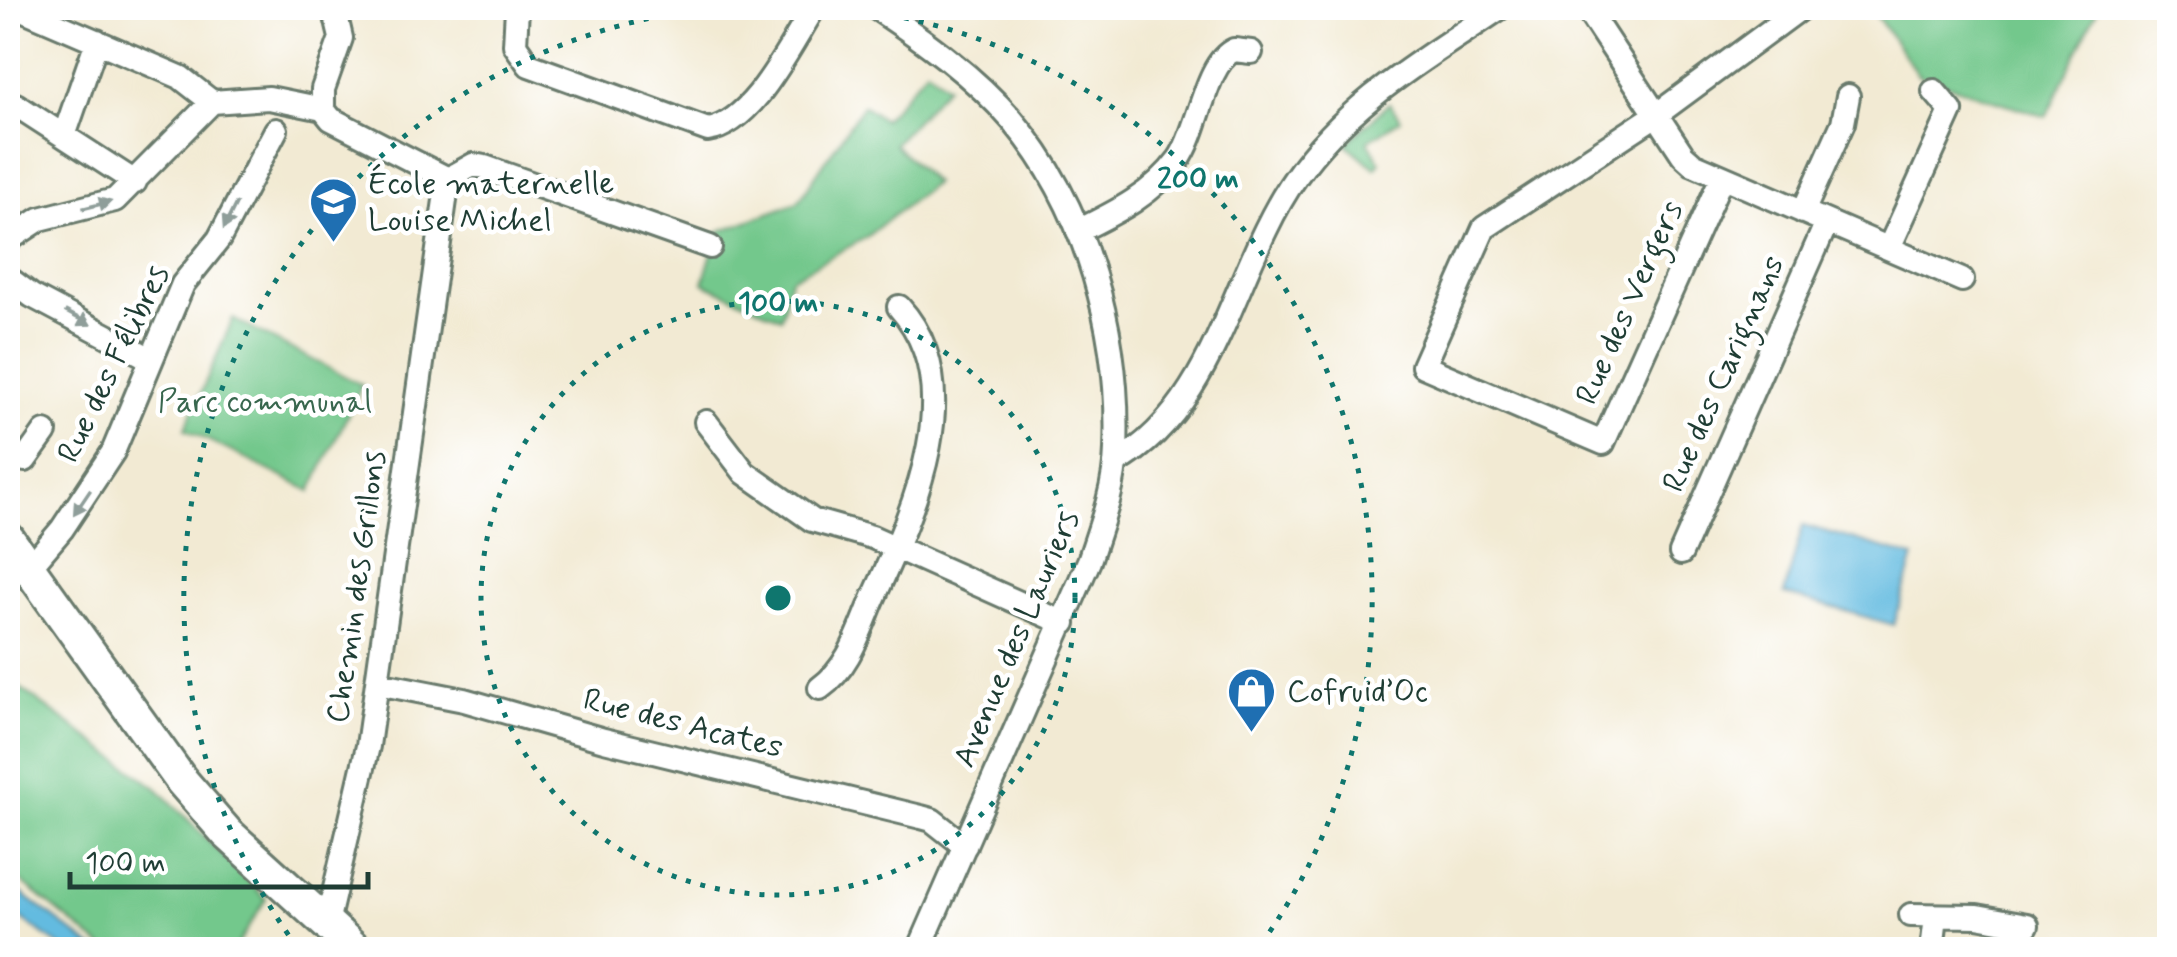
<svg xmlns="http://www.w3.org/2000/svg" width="2177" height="957" viewBox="0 0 2177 957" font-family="Mynerve,sans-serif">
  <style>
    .green { fill: #73c88c; stroke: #498260; stroke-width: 2.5 }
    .water { fill: #63bbe0; stroke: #417c8a; stroke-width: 2.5 }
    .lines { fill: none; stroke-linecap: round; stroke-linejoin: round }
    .street-casing { stroke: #697a6c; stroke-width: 28 }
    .secondary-casing { stroke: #697a6c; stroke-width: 38 }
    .street { stroke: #fff; stroke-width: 22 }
    .secondary { stroke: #fff; stroke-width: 32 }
    .oneway { fill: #8f9e9a }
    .ring { fill: none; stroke: #0f766e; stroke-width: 5; stroke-dasharray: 5 10 }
    .labels { text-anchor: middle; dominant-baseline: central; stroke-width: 9; stroke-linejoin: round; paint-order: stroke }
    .poi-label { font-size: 32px; fill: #1f3d34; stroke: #fff; text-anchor: start }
    .street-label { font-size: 32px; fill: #1f3d34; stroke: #fff }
    .park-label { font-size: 32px; fill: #38674e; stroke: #fff }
    .centre { fill: #0f766e; stroke: #fff; stroke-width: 5 }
    .ring-label { font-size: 30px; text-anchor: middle; font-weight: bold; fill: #0f766e; stroke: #fff; stroke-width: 9; stroke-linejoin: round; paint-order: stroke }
  </style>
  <rect width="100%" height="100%" fill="#fff"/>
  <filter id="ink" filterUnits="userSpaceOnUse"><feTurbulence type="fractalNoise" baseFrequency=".01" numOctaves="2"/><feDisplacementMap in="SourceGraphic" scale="20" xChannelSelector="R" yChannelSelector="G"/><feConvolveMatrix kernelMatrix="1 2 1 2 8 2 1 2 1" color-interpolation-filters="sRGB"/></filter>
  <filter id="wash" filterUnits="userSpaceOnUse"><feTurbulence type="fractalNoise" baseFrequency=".0048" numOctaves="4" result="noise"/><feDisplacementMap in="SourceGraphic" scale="40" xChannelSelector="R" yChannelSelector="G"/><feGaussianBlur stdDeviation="2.25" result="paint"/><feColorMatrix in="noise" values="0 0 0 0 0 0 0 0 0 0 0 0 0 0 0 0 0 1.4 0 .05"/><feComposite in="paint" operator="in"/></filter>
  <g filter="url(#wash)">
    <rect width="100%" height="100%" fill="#f2ead3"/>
    <path class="green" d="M1871,8H2098L2046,117L1918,75Z
      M927,69L947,86L894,144L934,183L865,238L791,278L781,318L703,283L718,232L798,202L863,105L883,120Z
      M1389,103L1401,119L1368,141L1380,162L1375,168L1346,144Z
      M233,319L362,385L311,491L185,429Z
      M8,679L158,789L266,899L235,949H105L8,871Z"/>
    <path class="water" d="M1803,525L1914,557L1894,625L1784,594Z
      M8,883L95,949H64L8,909Z"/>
  </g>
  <g filter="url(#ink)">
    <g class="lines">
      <defs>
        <path id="street" d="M19,8L180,77L212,102
          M517,8L515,45L529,65L708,130C754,123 790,45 814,8
          M876,8C924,40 974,76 1012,120C1087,208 1121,335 1116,450C1115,488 1101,525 1089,561L919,950
          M1586,8L1683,155L1693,164L1962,280
          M212,102L269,98L323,109L331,119L448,179L473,165L485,167L710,247
          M16,105L135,182
          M323,109V89L341,38L334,8
          M64,136L97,41
          M1722,177L1603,443L1423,366L1484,228L1656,115L1801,8
          M1803,212L1843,123L1848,96
          M1078,231C1117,212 1153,194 1179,159C1199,131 1205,63 1234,50L1251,52
          M8,240L40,219L115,200L212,102
          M1889,248L1951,111L1934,91
          M8,278L32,296L149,358
          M706,422L745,473L812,520L872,537L1064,623
          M8,457L14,454L25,460L45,432
          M1115,463C1217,408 1233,266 1296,177C1349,101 1425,59 1500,8
          M1681,553L1827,222
          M29,568L62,529L113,452L183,284L219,239L276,130
          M377,683L464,700L604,740L921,817L932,820L965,846
          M820,688C850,667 860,629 874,597C911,515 972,387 899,307
          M1911,915L1977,916L2027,925
          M327,923L368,746L448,179
          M1932,950L1936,917"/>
        <path id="secondary" d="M8,539L181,780L227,833L356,950"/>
      </defs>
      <use href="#street" class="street-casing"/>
      <use href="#secondary" class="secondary-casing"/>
      <use href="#street" class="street"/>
      <use href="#secondary" class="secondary"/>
    </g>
    <defs><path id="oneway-solid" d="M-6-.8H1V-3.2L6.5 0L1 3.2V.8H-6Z" transform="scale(2.5)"/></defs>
    <g class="oneway">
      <use href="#oneway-solid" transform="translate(97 205) rotate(-14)"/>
      <use href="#oneway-solid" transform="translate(230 216) rotate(116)"/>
      <use href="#oneway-solid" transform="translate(78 318) rotate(28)"/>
      <use href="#oneway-solid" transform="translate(82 502) rotate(124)"/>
    </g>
  </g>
  <g class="ring">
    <circle cx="778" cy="598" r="297"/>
    <path d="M297 947A594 594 0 0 1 711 8M845 8A594 594 0 0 1 1259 947"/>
  </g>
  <defs>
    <symbol id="school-pin" viewBox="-11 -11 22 30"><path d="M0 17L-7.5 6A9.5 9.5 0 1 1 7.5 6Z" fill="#1f6fb2" stroke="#fff"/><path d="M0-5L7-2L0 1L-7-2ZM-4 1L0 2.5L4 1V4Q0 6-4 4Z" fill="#fff"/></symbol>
    <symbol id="shop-pin" viewBox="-11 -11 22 30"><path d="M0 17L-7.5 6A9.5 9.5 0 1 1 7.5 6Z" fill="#1f6fb2" stroke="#fff"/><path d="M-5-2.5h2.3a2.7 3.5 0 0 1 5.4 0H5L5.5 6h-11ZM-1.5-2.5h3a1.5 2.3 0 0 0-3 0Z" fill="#fff"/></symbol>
  </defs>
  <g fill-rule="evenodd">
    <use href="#school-pin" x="306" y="174" width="55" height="75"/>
    <use href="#shop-pin" x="1224" y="664" width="55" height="75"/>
  </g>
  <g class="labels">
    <g class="poi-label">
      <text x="368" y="184">École maternelle<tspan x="368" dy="37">Louise Michel</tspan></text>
      <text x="1287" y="692">Cofruid’Oc</text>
    </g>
    <g class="street-label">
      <text transform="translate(1630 303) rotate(-66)">Rue des Vergers</text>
      <text transform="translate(114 364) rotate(-64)">Rue des Félibres</text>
      <text transform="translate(1724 374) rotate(-66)">Rue des Carignans</text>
      <text transform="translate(357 587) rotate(-82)">Chemin des Grillons</text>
      <text transform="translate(1017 639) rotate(-67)">Avenue des Lauriers</text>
      <text transform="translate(683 724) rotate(14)">Rue des Acates</text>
    </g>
    <g class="park-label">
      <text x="265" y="402">Parc communal</text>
    </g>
  </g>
  <circle cx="778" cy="598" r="15" class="centre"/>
  <g class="ring-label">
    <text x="1198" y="188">200 m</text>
    <text x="778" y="312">100 m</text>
  </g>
  <rect width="2177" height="957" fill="none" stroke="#fff" stroke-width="40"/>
  <path d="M70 872v15h298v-15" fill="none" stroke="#1f3d34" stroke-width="5"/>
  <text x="85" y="872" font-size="30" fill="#1f3d34" stroke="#ffffff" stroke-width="8" paint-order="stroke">100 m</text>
</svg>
